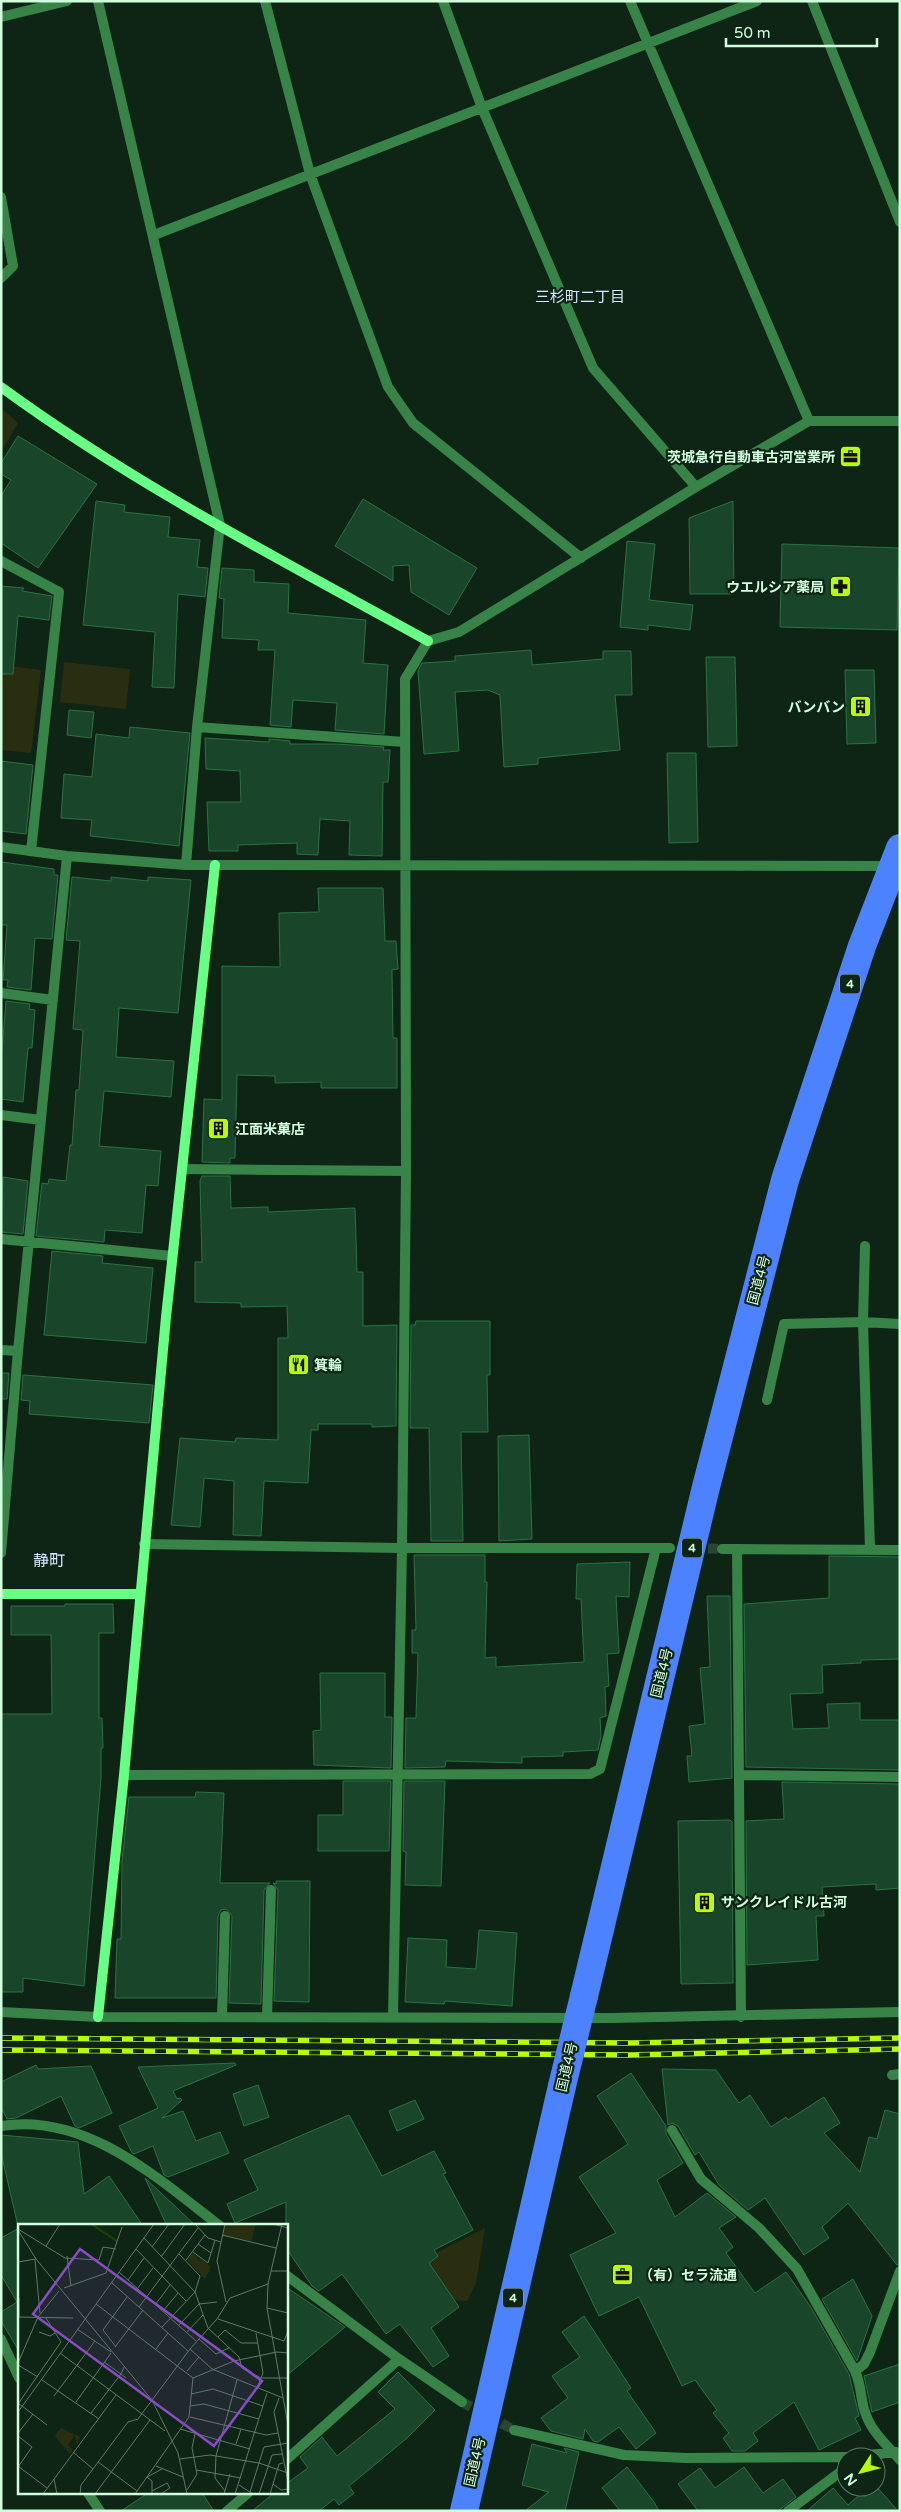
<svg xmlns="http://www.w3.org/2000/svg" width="901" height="2512" viewBox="0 0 901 2512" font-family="'Varela Round','Noto Sans JP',sans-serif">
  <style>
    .green { fill: #2a2e11 }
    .building { fill: #19452a; stroke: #2b7245 }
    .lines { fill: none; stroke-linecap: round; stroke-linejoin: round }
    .street-tunnel { stroke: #2b4533; stroke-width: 10; stroke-dasharray: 10 5; stroke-linecap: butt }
    .street { stroke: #388448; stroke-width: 10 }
    .secondary { stroke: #68ff86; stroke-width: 10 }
    .highway { stroke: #4c82ff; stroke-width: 28 }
    .rail-casing { stroke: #b7fc00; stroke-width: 5.5 }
    .rail { stroke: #0e2415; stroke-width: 4; stroke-dasharray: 11; stroke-linecap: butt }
    .highway-bridge { stroke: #4c82ff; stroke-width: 28 }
    .labels { text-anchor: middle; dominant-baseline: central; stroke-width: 4.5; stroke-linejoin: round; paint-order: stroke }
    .shield { fill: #0e2415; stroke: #96bda2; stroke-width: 1 }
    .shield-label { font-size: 12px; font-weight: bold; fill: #d1ffde }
    .poi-label { font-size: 14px; font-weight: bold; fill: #d1ffde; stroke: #0e2415; text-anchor: start }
    .street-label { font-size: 14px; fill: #d1ffde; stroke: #0e2415 }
    .neighbourhood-label { font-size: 15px; fill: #d3e7ff; stroke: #0e2415 }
    .quarter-label { font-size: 16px; fill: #d3e7ff; stroke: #0e2415 }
    .inset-river { fill: none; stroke: #144209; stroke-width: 2.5 }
    .inset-road { fill: none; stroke: #5c7c65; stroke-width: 1 }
    .view { fill: #884cc4; fill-opacity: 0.15; stroke: #884cc4; stroke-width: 2.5 }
    .inset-edge { fill: none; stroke: #d1ffde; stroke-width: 2.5 }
  </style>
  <rect width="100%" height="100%" fill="#0e2415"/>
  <path class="green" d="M1,408L18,423L1,452Z
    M64,662L130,669L126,709L60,702Z
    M1,665L41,670L31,753L1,750Z
    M485,2228L476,2283L467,2301L424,2299L413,2283L436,2253Z"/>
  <path class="building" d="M18,436L97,484L38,568L1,543V496L11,480L1,474V463Z
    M363,499L477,568L449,615L411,592L409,565L393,566V581L335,546Z
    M96,501L125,505L124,512L170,517L168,537L200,540L197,567L208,568L205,597L178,594L174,688L152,687L155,632L83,625Z
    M733,501L734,594H690L689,518Z
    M627,541L655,544L649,600L693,605L690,630L648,625V630L620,627Z
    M782,544L899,548L897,630L780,627Z
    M222,568L254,570V582L289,584L288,613L366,620L363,663L388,665L384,734L335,730L337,703L293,700L291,727L270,725L275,650H258L259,640L222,638L224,599L219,598Z
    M1,586L24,588L22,591L52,596L49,620L18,616L13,674H1Z
    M531,650L532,665L603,659V651H631L632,695H615L620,750L538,758V764L504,767L500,695L488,690L455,692L459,751L424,754L418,671L422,663L455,661V656Z
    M706,657H735L737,746L708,747Z
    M845,670H874L876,743L847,744Z
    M69,710L94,712L91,738L67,735Z
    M130,727L190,733L179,846L90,836L92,820L61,818L64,774L92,777L96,734L129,738Z
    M205,738L269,742V739L290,741V744H335L384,747L383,750H390L388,782H383L382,856L349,855L350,821L320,819L318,855L297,854V843L238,845V851H209L207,802H241L240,771L206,769Z
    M667,753H696L698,842L669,843Z
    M1,761L33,765L26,834L1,831Z
    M1,862L54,869V875H58L52,939L35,938L31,990L7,987L8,980H3L7,925H1Z
    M72,877L111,881V877L148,881V877L191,880L178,1013L119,1008L116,1057L174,1061L171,1097L104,1091L99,1146L161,1151L158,1186L146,1185L142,1233L105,1230L104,1242L36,1236L42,1183L48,1184L49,1179L66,1181L70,1145H72L76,1090H79L83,1030L73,1029L80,941L66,940Z
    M318,888H383L385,941H396L398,969L392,970L393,1038H397V1088H321V1082L275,1083V1076L237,1075L235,1158H230V1163L202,1162L204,1099L222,1100V966L280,967L279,913L319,912Z
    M6,1001L30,1004L29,1009L35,1010L32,1048H28L23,1102L1,1099V1063Z
    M202,1176H230L231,1208L268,1207V1212L355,1208L357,1272H363V1326L397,1325L396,1426L372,1427V1424H318V1430H311L308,1483L264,1481L261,1536L233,1535L234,1481L204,1478L200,1527L171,1525L180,1438L235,1442L236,1438L278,1440V1338H288L287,1306L241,1307V1303L195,1302V1262H202L200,1181Z
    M3,1177L28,1181L23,1234L1,1232Z
    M52,1251L103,1256L102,1263L153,1268L146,1343L44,1335Z
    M416,1321H490V1375H487L488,1432H461L463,1541H431L429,1428H410V1424L411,1325H415Z
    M1,1373H9L7,1399H1Z
    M23,1375L153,1385L149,1423L29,1414L30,1401L21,1400Z
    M529,1435L532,1539L499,1541L498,1436Z
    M414,1555H485V1582H487L485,1658L496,1657V1667L584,1662L581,1599H576L577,1564L630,1562L629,1597L616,1596L619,1653L607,1654L609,1686L605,1687L606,1716L600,1718L601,1736L598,1750L563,1752V1756L522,1757V1763L446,1761L445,1767L405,1768L406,1718H416L418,1653H412V1630H416Z
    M829,1556L900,1557V1659L861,1660V1663L822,1665L823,1693L790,1694L793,1729L829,1728L827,1704L860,1703V1720H900V1770L746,1767L744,1604L829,1598Z
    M707,1596H730L732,1778L689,1782L687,1756H692L689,1726L705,1724L700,1668L710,1667Z
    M65,1604H113L114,1633H99V1718H102L103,1748H101V1778L84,1986L23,1978V1992H1V1714H52L51,1635H11V1606H65Z
    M320,1673H385V1717H392L391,1768L314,1765L313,1731L321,1730Z
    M343,1781H391L389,1851H318V1815H343Z
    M404,1781H445L441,1886L405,1885L406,1852L403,1851Z
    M782,1782L900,1784V1888L876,1890V1884L822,1887L824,1916H816L818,1960L747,1965L746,1821L784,1819Z
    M196,1792L224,1793L220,1883H270L264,1890L261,2004L229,2003L232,1916L226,1909L221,1910L218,1916L216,1998H115L117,1939H121L122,1862L129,1797H195Z
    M730,1820L732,1822L733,1983L681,1984L678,1821Z
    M276,1881H310L309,2002L274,2001L278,1890L273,1883L276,1884Z
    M479,1930L517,1933L512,2006L445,2001L444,2004L405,2002L408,1938L447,1940L446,1967L476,1969Z
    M235,2063L236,2065L173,2091L177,2099L180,2098L182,2100L162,2118L183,2111L196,2141L220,2132L229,2153L168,2177L164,2175L153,2146L134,2154L132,2153L119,2126L158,2108L138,2067Z
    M36,2065L38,2069L91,2066L112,2113L79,2128L75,2126L61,2096L16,2118L7,2119L1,2107V2082Z
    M662,2069L716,2070L739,2103L750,2095L771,2127L786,2117L788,2120L824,2097L840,2123L824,2133L860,2172L869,2137L877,2139L885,2110L900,2114V2264L897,2265L848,2203L822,2227L829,2238L804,2255L765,2198L748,2210L719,2185L699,2152L695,2155L678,2126L672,2123L668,2125Z
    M631,2073L666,2126V2134L683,2163L657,2180L675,2217L707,2193L736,2217L719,2228L733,2247L726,2253L755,2293L786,2272L810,2306L849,2374L859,2416L855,2418L861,2430L819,2450L794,2402L753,2433L758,2441L745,2451H732L723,2438L729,2433L713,2413L717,2410L695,2380L682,2386L639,2297L599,2316L570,2255L616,2233L579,2177L628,2144L597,2096Z
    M258,2085L269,2117L244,2126L233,2094Z
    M415,2100L424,2119L397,2131L389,2111Z
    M349,2115L382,2176L434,2151L446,2173L443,2174L473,2230L434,2250L438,2256L429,2263L459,2307L431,2328L449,2356L433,2367L400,2324L386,2334L342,2274L319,2291L312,2286L286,2248V2202L235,2223L227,2204L258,2190L244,2160Z
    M1,2135L78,2142L84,2194L109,2176L143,2226H18L1,2153Z
    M145,2178L196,2226H167Z
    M19,2228V2351L1,2321V2312L17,2302L1,2275V2238Z
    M853,2279L872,2316L857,2361L822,2299Z
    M286,2287L345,2327L286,2376Z
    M584,2316L631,2388L627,2391L656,2433L636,2449L619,2427L598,2442L593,2441L585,2429L583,2439L551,2431L541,2418L568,2398L552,2376L580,2357L562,2332Z
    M900,2364V2402L872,2412L864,2376Z
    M398,2372L435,2410L407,2438L349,2486L354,2493L339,2505L334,2499L319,2511H252L274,2493H286V2484L308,2468L300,2457L322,2437L337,2456L395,2409L378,2392Z
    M532,2444L567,2453L564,2448L579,2452L565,2511H525L549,2492L522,2485Z
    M627,2467L654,2502L659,2511H620L602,2488Z
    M744,2467L763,2493L783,2479L796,2497L778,2511H698L678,2484L700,2468L715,2488Z
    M876,2486L898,2511H807L833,2488L848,2505L868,2487Z
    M148,2493H202L214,2511H121Z"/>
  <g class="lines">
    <path class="street-tunnel" d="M693,1548L722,1549
      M462,2402L514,2430"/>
    <path class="street" d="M98,1L220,525L197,727L186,865
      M265,1L310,174L388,387L413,423L581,558
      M443,1L482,108L593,368L696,487
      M630,1L809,421
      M812,1L900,222
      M1,17L67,1
      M1,197L13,266L1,278
      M154,235L757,1
      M1,561L59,592L31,851
      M197,727L404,742
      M1,847L67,856L186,865L892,866
      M1,993L53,1000
      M1,1115L41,1120
      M182,1169L406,1171
      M1,1239L172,1256
      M865,1246L863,1322L900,1324
      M1,1350L18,1351
      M767,1400L784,1324L863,1322L870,1549
      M144,1544L402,1548H670
      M722,1549H737L741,2017
      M737,1549L900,1550
      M1,1553L18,1351L67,856
      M124,1775L590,1774L600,1769L656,1548
      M739,1775L900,1777
      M1,2012L98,2017L612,2018L900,2012
      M222,2017L225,1916
      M267,2017L271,1890
      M393,2017L402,1548L406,1171L405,679L428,641L459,632L696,487L809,421H900
      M892,2075L900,2074
      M1,2126C86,2112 157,2178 220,2226
      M672,2130L701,2179L759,2228L797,2269L855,2371C862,2388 860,2395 864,2409C870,2431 886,2444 900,2460
      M286,2275L399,2359L462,2402
      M1,2339L19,2378
      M855,2371L864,2364L870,2352L900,2271
      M514,2430L624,2455L686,2458L846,2457
      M851,2457L896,2452
      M286,2460L399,2359
      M88,2493L100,2511
      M227,2511L248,2493
      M788,2511L843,2470L846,2464"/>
    <path class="secondary" d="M1,387C135,485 283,561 428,641
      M1,1594H140
      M98,2017L124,1775L166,1317L215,865"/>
    <path class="highway" d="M584,1996L705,1491L785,1180L862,946L900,848
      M464,2511L562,2086"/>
    <defs>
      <path id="rail" d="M1,2038L629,2043L900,2038
        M1,2050L630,2055L900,2049"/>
    </defs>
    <use href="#rail" class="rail-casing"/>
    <use href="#rail" class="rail"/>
    <path class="highway-bridge" d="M562,2086L584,1996"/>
  </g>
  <defs>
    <symbol id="office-square" viewBox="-11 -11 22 22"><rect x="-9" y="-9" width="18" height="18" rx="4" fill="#b7fc00" stroke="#0e2415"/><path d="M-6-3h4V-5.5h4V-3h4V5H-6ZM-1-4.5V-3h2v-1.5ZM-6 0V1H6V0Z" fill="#111"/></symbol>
    <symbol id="pharmacy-square" viewBox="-11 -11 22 22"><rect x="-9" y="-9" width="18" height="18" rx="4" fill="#b7fc00" stroke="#0e2415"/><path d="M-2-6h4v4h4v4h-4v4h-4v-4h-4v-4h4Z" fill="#111"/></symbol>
    <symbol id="building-square" viewBox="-11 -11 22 22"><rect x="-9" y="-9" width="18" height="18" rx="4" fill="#b7fc00" stroke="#0e2415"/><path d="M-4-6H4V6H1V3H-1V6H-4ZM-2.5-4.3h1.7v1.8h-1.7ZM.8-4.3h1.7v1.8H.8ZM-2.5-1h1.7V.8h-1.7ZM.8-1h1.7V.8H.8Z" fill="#111"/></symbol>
    <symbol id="restaurant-square" viewBox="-11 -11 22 22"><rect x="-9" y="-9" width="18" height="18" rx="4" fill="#b7fc00" stroke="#0e2415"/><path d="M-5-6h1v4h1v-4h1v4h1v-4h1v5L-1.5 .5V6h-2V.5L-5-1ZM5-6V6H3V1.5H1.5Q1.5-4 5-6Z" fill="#111"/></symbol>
  </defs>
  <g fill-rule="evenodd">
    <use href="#office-square" x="838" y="444" width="25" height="25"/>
    <use href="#pharmacy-square" x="828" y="574" width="25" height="25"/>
    <use href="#building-square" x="848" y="694" width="25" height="25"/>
    <use href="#building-square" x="206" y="1116" width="25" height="25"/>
    <use href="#restaurant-square" x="286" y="1352" width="25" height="25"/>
    <use href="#building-square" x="692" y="1890" width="25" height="25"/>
    <use href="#office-square" x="610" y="2262" width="25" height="25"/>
  </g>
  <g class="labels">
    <g class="shield">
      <rect x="840" y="974.5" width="20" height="19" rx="4"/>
      <rect x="682" y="1538.5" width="20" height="19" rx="4"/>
      <rect x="503" y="2288.5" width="20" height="19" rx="4"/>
    </g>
    <g class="shield-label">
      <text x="850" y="984">4</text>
      <text x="692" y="1548">4</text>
      <text x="513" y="2298">4</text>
    </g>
    <g class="poi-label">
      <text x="835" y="457" text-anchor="end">茨城急行自動車古河営業所</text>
      <text x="824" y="587" text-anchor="end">ウエルシア薬局</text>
      <text x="845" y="707" text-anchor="end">バンバン</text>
      <text x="235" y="1129">江面米菓店</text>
      <text x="314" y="1365">箕輪</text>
      <text x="721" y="1902">サンクレイドル古河</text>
      <text x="639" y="2275">（有）セラ流通</text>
    </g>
    <g class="street-label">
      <text transform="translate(759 1280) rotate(-75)">国道4号</text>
      <text transform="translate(662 1673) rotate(-76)">国道4号</text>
      <text transform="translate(567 2067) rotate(-77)">国道4号</text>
      <text transform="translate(475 2462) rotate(-77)">国道4号</text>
    </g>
    <g class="neighbourhood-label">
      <text x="580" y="297">三杉町二丁目</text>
    </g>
    <g class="quarter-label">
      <text x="49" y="1561">静町</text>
    </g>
  </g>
  <g transform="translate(18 2224)">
    <rect width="270" height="270" fill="#0e2415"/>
    <path d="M207,0H238L233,17L205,11ZM175,29L180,32L178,36L183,35L193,43L187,55L169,36ZM43,204L62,213L59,221L57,212L53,211L56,213L50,221L54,226L52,230L37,212Z" fill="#2a2e11"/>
    <path class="inset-river" d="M73,0L99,17"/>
    <path class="inset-road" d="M177,0L190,14L203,18M207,0L199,37L208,78M255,0L270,4M264,0L250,60L249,84L270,201M0,5L47,34L81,36L85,23L98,25M0,6L18,35L134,176L160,229L169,270M204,11L258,24M126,14L177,68L190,104L221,133L224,144L243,154H270M180,20L193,29M28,22L42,0M134,23L151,0M118,25L168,77M175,28L190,39L197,16M49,32L53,62M143,33L167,0M17,36L22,89M168,36L187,11M0,38L18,35M253,47H270M101,48L178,117M110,56L126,34M93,58L170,127M46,64L88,49L104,3M119,65L135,44M1,74V93M78,80L175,154L171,193L117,270M137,81L152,61M121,83L180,4M249,84L270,89M145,87L160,69M0,93L55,94M200,95L266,117L270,107M161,101L181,80L199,78M144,103L177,68L182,52L161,30M59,105L93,128M21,108L32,112L37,109M169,108L185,91M238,109L245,149L239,164M200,113L207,106L223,119H240M181,115L198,130L211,124M97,123L125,86M98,123L85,106L109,73M138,125L150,109M172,125L194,145L265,174M42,129L147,207M86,138L103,150L106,143M0,139L20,93L41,67M0,141L20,153M169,147L181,133M175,154L216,137L259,128L270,129M24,156L81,195M173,170L195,165L245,182M36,172L77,117M261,174L256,188L270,258M58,178L93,129M0,179L29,201M0,180L43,118L28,94M172,182L186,180L241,195M0,188L136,0M73,189L103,150L108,154M172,193L248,211L260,209M162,205L232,225M0,209L15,190M0,212L14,223L0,243M218,220L223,205M55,228L75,245M162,235L192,231L241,239L270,249M80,238L119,267M0,242L29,264M138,242L165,253M178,246L223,254M36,255L39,270M255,260L263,266L270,265M221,261L235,270M169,266L179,250L174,224L177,210M134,267L149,259L152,264L143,270M207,267L197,254L198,232L219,156M232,268L246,223L270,219M25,270L98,171M62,270L63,261L110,198L120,195L172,125L199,95L212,74L250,60M77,270L132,196M134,270V257L129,253L144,245M206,270L212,250M217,270L249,169M241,270L254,231L264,230M252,270L261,240L265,239"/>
    <path class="view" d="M62,25L244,157L196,222L15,90Z"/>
    <rect width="270" height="270" class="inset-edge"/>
  </g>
  <rect width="901" height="2512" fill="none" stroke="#d1ffde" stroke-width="5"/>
  <g transform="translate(861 2472) rotate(234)"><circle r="24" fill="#0e2415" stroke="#5c7c65"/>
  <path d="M0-4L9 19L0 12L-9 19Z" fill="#b7fc00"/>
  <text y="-8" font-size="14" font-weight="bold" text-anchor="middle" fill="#d1ffde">N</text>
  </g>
  <path d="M726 38v8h151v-8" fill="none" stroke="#d1ffde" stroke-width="2.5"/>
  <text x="734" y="38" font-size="15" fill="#d1ffde" stroke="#0e2415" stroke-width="4" paint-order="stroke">50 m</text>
</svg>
